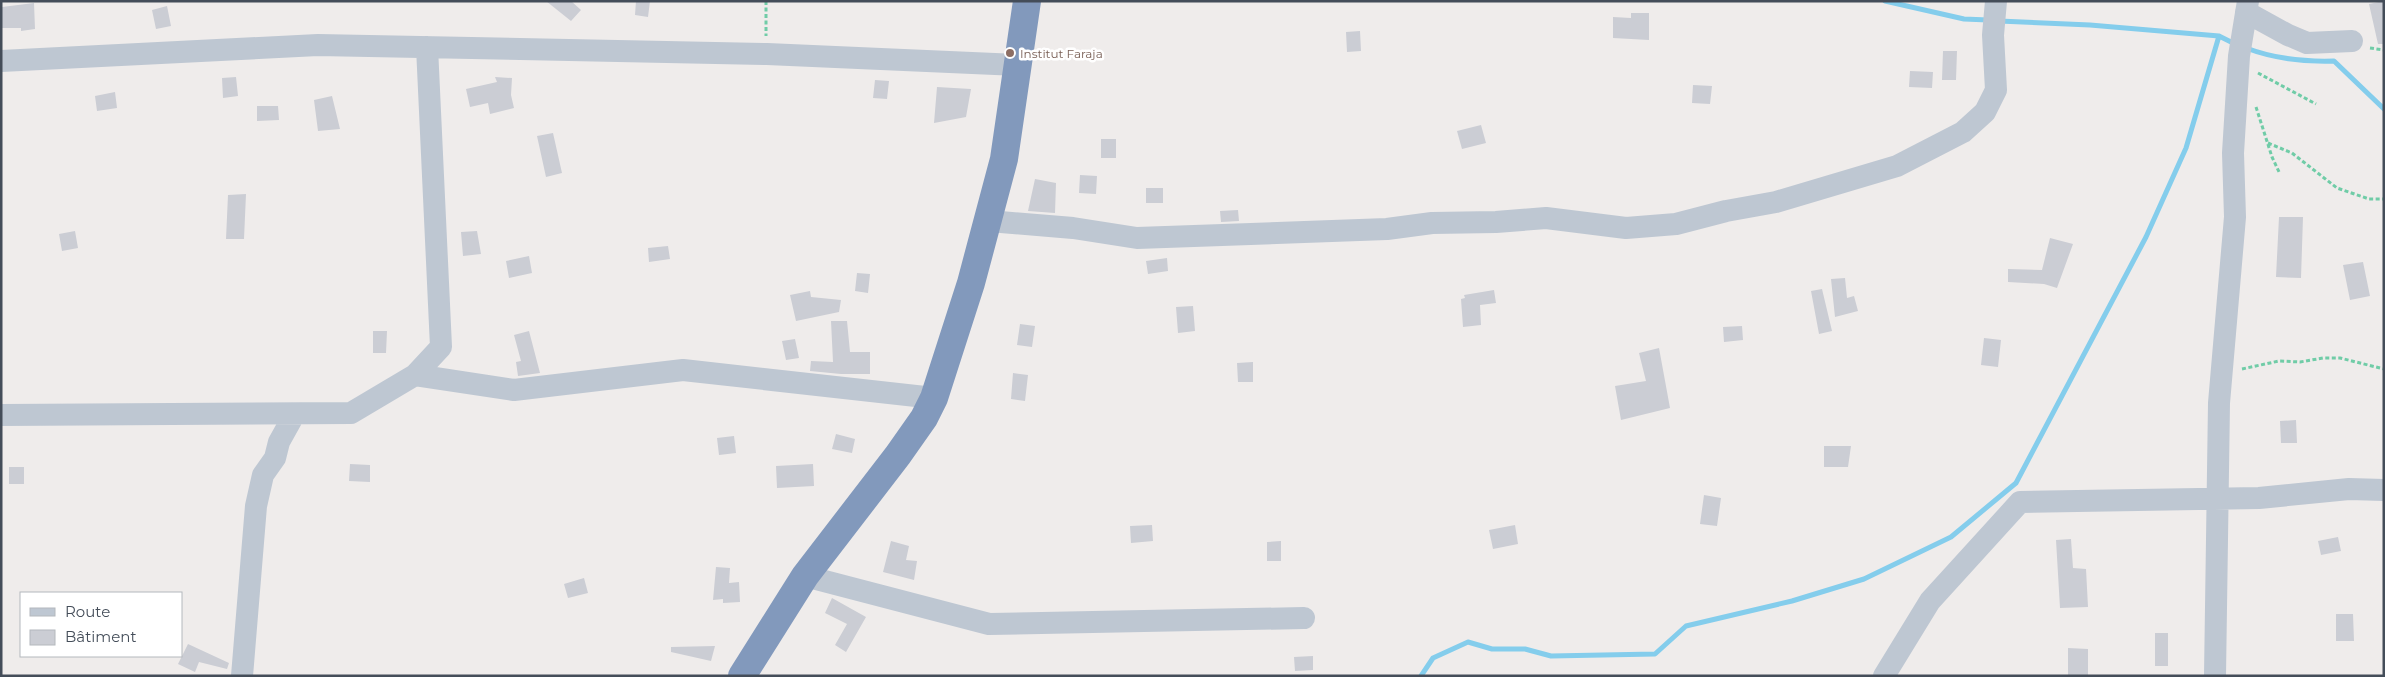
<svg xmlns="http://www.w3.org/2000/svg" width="2385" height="677" viewBox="0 0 2385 677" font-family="Montserrat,sans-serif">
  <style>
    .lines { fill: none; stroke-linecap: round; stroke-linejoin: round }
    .stream { stroke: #84cdec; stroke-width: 5 }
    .building { fill: #cbcdd4 }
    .path { stroke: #70cca7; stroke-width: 3; stroke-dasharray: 4 2.5; stroke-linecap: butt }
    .minor { stroke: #bec7d2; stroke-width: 22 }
    .highway { stroke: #8299bc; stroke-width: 28 }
    .education-dot { fill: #8d6e63; stroke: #fff; stroke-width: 2 }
    .labels { text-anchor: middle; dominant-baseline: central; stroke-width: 5; stroke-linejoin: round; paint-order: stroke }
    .education-label { font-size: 12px; fill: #785e54; stroke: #fff; text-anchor: start }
  </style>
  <rect width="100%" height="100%" fill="#efeceb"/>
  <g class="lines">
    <path class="stream" d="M1885,1L1964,19L1988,20
      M1999,21L2090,25L2219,36L2235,44
      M2246,48C2275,59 2302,62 2334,61L2384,109
      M1421,676L1433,658L1468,642L1492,649H1525L1551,656L1655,654L1686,626L1792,601L1864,579L1951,537L2016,483L2146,237L2186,148L2219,36"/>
  </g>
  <path class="building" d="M546,1H571L581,10L571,21Z
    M636,1H650L648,17L635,15Z
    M2384,1V44H2378L2369,4Z
    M34,3L35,29L21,31V28H1L2,7Z
    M167,6L171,26L156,29L152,10Z
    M1631,13H1649V40L1613,38V17L1631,18Z
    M1360,31L1361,51L1347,52L1346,32Z
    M1943,51H1957L1956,80H1942Z
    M1910,71L1933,72L1932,88L1909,87Z
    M236,77L238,96L223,98L222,78Z
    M495,77L512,78L511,95L514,108L490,114L488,103L470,107L466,89L497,82Z
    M875,80L889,81L887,99L873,98Z
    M1693,85L1712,86L1710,104L1692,103Z
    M937,87L971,89L966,117L934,123Z
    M115,92L117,108L97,111L95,96Z
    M332,96L340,129L318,131L314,100Z
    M257,106H278L279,120L257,121Z
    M1481,125L1486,143L1462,149L1457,131Z
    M553,133L562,173L546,177L537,136Z
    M1101,139H1116V158H1101Z
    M1080,175L1097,176L1096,194L1079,193Z
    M1035,179L1056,183L1055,213L1028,211Z
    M1146,188H1163V203H1146Z
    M246,194L244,239H226L228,195Z
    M1238,210L1239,221L1221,222L1220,211Z
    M2279,217H2303L2301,278L2276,277Z
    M75,231L78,248L62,251L59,234Z
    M477,231L481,254L463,256L461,232Z
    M2050,238L2073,244L2057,288L2044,284L2008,282V269L2042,270Z
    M668,246L670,259L649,262L648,248Z
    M529,256L532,273L509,278L506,261Z
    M1167,258L1168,271L1148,274L1146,261Z
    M2363,262L2370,296L2350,300L2343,265Z
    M857,273L870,274L868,293L855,291Z
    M1845,278L1847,298L1854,296L1858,311L1835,317L1831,279Z
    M1822,289L1832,331L1819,334L1811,291Z
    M1494,290L1496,303L1480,305L1481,325L1463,327L1461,299L1465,298L1464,295Z
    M810,291L811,297L841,300L839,312L796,321L790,295Z
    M1193,306L1195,331L1178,333L1176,307Z
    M831,321H847L850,352H870V374H841L810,371L811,361L833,362Z
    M1020,324L1035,326L1032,347L1017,345Z
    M1742,326L1743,340L1724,342L1723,327Z
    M373,331H387L386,353H373Z
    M529,331L540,373L518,376L516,362L521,361L514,335Z
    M1984,338L2001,340L1998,367L1981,365Z
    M795,339L799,358L786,360L782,341Z
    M1659,348L1670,408L1621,420L1615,386L1646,381L1639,353Z
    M1253,362V382H1238L1237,363Z
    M1013,373L1028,375L1025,401L1011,399Z
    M2296,420L2297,443H2281L2280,421Z
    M836,434L855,439L852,453L832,449Z
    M734,436L736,453L719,455L717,438Z
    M1824,446H1851L1848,467H1824Z
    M350,464L370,465V482L349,481Z
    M813,464L814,486L777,488L776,466Z
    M9,467H24V484H9Z
    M1704,495L1721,498L1717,526L1700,524Z
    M1152,525L1153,541L1131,543L1130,526Z
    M1515,525L1518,544L1493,549L1489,530Z
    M2338,537L2341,551L2321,555L2318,541Z
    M2071,539L2073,568L2086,569L2088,607L2060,608L2056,540Z
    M891,541L909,546L906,560L917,561L914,580L883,572Z
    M1281,541V561H1267V542Z
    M716,567L730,568L729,583L739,582L740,602L723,603V599L713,600Z
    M584,578L588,593L568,598L564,584Z
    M832,598L866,617L846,652L835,645L847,624L825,613Z
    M2336,614H2353L2354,641H2336Z
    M2155,633H2168V666H2155Z
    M188,644L229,663L227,669L199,662L195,672L178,664Z
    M715,646L711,661L671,652V647Z
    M2068,648L2088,649V676H2068Z
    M1313,656V670L1295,671L1294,657Z"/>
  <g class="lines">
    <path class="path" d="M766,1V36
      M2370,48L2384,50
      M2258,73L2316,104
      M2256,107L2272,157L2280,174
      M2268,143L2292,153L2337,188L2369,199H2384
      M2242,369L2279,361L2300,362L2323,358H2340L2384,369"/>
    <path class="minor" d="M2246,12L2288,35L2307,43L2352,41
      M1,61L318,45L767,54L1018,65
      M989,221L1073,228L1137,238L1387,229L1432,223L1496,222L1546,218L1626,228L1676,224L1726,211L1776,202L1897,166L1963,132L1985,112L1996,90L1993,35L1996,1
      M415,375L514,390L683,370L934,398
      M1,415L351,413L415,375L441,347L427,47
      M805,576L989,624L1304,618
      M242,676L256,506L263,475L275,458L279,442L294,415
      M1884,676L1930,601L2020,502L2259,498L2349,489L2384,490
      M2215,676L2219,403L2235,217L2233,153L2239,56L2248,1"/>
    <path class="highway" d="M742,676L805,576L898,455L924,418L934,398L971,283L1004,159L1027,1"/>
  </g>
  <circle class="education-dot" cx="1010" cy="53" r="5"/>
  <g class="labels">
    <g class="education-label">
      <text x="1020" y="53">Institut Faraja</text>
    </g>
  </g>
  <rect width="2385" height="677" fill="none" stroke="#444d59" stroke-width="5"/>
  <rect x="20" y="592" width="162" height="65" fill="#ffffff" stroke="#b4b8bd"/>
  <rect x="30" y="608" width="25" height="8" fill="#bec7d2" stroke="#b4b8bd"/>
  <text x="65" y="617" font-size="15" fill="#444d59">Route</text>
  <rect x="30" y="630" width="25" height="15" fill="#cbcdd4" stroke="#b4b8bd"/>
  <text x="65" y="642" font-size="15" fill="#444d59">Bâtiment</text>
</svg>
